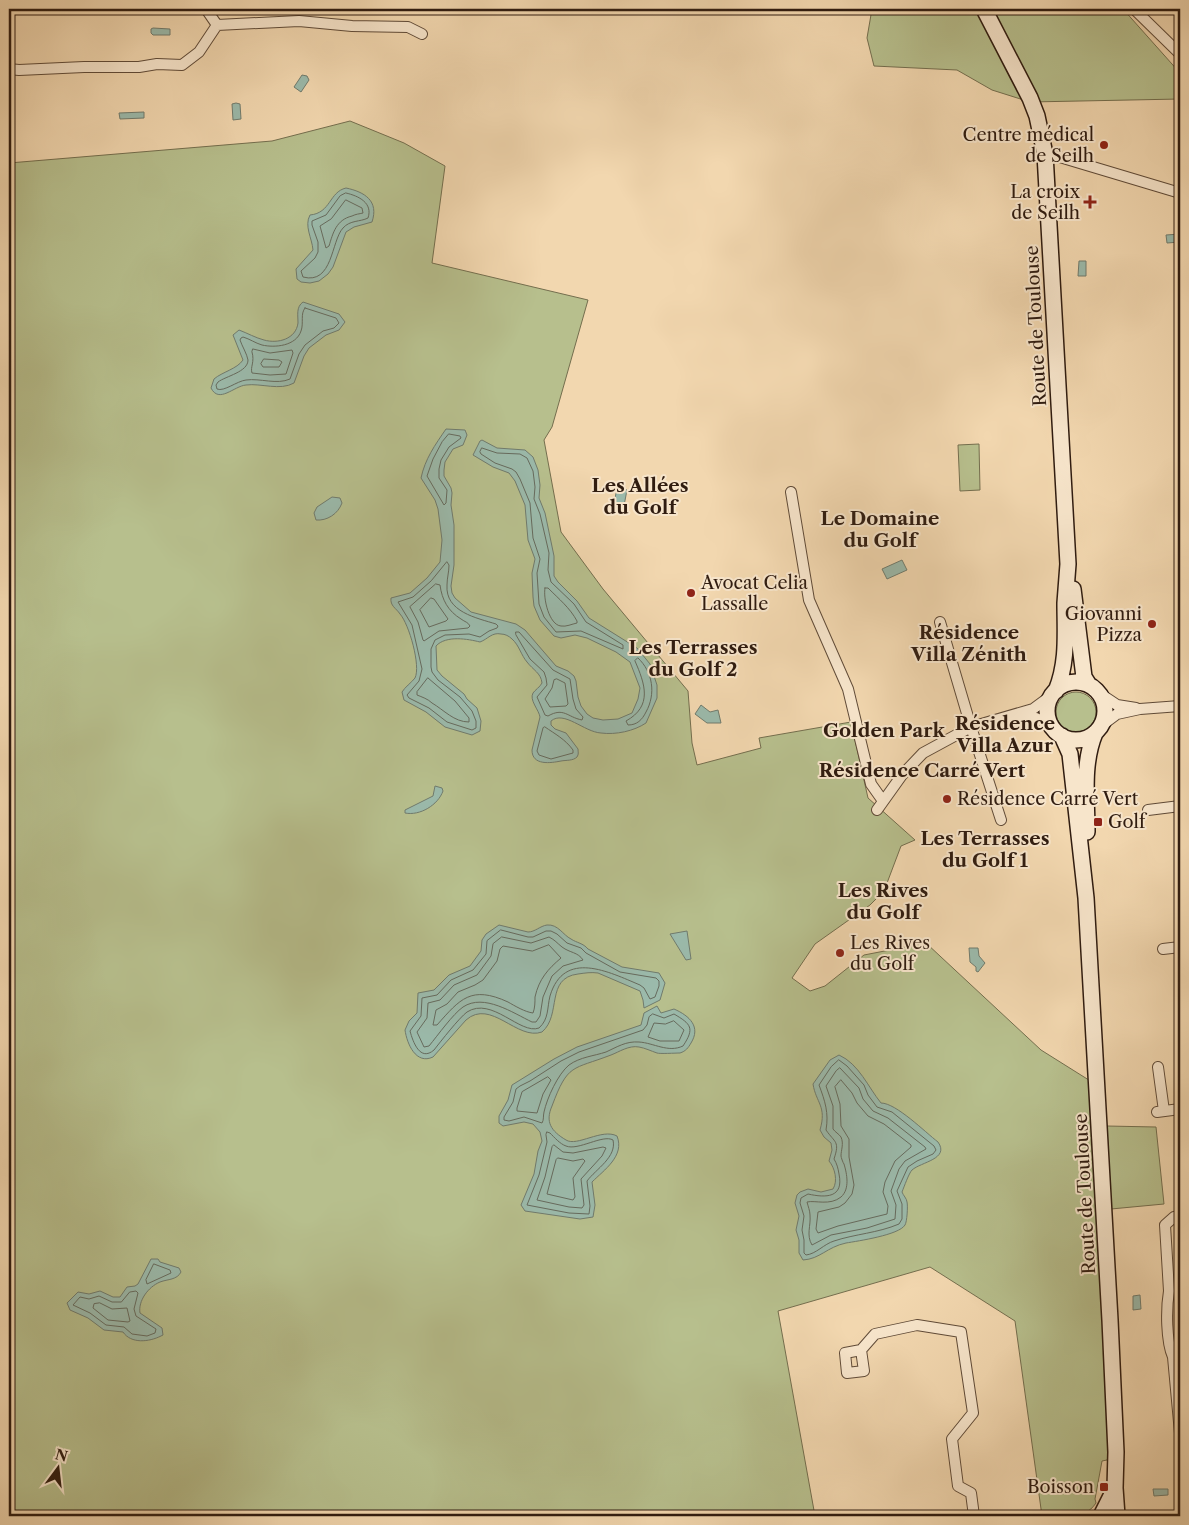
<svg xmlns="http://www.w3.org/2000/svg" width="1189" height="1525" viewBox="0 0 1189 1525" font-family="'Libre Caslon Text',serif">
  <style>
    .green { fill: #b7bf8d; stroke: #746e4e }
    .water { fill: #9bbaab; stroke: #707b6d }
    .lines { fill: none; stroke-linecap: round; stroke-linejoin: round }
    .shore { stroke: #666b5e; stroke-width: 1 }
    .minor-casing { stroke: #604b38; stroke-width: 12 }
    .secondary-casing { stroke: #301c10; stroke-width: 18 }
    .minor { stroke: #f7e5cb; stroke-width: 10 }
    .secondary { stroke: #f7e5cb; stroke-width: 15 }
    .poi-dot { fill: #8f2418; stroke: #f7e5cb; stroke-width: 2 }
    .labels { text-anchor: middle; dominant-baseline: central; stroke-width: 4; stroke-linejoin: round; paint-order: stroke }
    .poi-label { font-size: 18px; fill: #301c10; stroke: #f7e5cb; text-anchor: end }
    .street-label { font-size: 18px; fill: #301c10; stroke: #f7e5cb }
    .neighbourhood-label { font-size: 19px; font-weight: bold; fill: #301c10; stroke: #f7e5cb }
  </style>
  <rect width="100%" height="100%" fill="#f2d7af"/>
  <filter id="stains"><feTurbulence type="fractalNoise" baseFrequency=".004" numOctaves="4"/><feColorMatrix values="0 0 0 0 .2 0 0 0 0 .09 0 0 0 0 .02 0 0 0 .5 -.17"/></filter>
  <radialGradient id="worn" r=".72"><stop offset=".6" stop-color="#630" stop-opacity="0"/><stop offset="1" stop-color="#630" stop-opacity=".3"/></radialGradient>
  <path class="green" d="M872,9H1123L1180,73V99L1030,102L992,90L957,70L874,66L867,38Z
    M350,121L404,143L445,166L432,263L588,300L552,427L544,440L561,532L603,589L688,691L692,743L697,765L761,748L759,738L851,722L868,798L915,840L901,846L884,891L870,905L815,944L792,978L810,991L825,986L864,955L926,943L1041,1050L1092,1082L1112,1447L1107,1460L1102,1461L1095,1499L1096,1503C1083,1522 1063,1516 1042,1516L1015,1321L930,1267L778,1311L815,1516H9V163L272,141Z
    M979,444L980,490L960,491L958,445Z
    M1056 712a20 20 0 1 1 40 0a20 20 0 1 1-40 0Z
    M1107,1126L1156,1127L1164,1204L1111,1209Z"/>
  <path class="water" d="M153,28L170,29V35H153L151,33V29Z
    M302,75L307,76L309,80L301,92L294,87Z
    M236,103L240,104L241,119L233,120L232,104Z
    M144,112V118L120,119L119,113Z
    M346,188C365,192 379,201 372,222L354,227L346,232L333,267L328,274L319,281L310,283L301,282L297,279L296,269L313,250C312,238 304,226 310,215C331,213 329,192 346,188Z
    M1180,234V242L1167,243L1166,235Z
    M1079,261H1086V276H1078Z
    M303,302L339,314L345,322L339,330L326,335L309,348L304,356L294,383C280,391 261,383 246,385C234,386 219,404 211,388L214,379C222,372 237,369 243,360L233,335L239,330C247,333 256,338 264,340C278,344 296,339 298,323C298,315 296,307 303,302Z
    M446,429L465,430L467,435L463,445L453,449L445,462L444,470V476L451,488L452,493L451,505L454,525V565L451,586L452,593L455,598L471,612L516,624L525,630L556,666L568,671L574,676L576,681L578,697L581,706L587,714L593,718L603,720L618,719L632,713L638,699L640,688L630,662L616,652L587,638L575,635L561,638L554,636L540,620L534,606L533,597L532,573L535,559L528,540L525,505L515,481L509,473L493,467L473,455L480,441L482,440L497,448L525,450L533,457L538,470L540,485L539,498L545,513L554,556V576L558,582L577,601L589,618L637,648L650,664L657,685V698L646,723C634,731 616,735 601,733C584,732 564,710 551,721V725L555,729L566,733L578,749C578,752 579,754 577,757C573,761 566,760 561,761C551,763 532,766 532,750L540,717C539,710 529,700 533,693C535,690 540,687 542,683C541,673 533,670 527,662C521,655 519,645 512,639C509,636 505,634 501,634C492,632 488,639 480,642C468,639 446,635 436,646L437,670L442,676L464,694L467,699L477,708L481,721L480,731L472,735L445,727L426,712L404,700L402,692C405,687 411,683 415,678C421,666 409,624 400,614C396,608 390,606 391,598L410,593L427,578L440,562L442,540L438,509L435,500L421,478C425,459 435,445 446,429Z
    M617,488L627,490L623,511L613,509Z
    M332,497L340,498L342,503C338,514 327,521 316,520L314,513L317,507Z
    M902,560L907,570L887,579L882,569Z
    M701,705L710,712L718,710L721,723H707L695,714Z
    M435,786L442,788L443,791C438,805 420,816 405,813V810L433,796Z
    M499,925L528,932C535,932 540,926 547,925C558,924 563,935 571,939C577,943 583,943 588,949L622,967L659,973L665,983L660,1000L644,1008L643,1000L640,991L598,973C591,972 585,973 578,974C545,978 562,1015 542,1032C517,1041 491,998 466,1020L433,1057C416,1065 407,1044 405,1030L409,1021L417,1013L418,993L434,990L449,975L470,966L481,951L482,940L486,934Z
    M687,931L691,959L686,960L670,934Z
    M969,948H978L979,956L985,963L978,972L976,971V967L970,962Z
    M657,1006L661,1013L674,1009C690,1016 701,1027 691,1043C688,1048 686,1051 680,1053C676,1053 659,1054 657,1053C651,1051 645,1048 639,1047C629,1045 619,1052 611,1055C572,1070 568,1063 552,1106C545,1122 551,1131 566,1140C577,1147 602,1128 617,1136C625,1156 604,1170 592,1182L595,1205L593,1217L580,1219L525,1211L521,1205L534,1174L538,1151L542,1141L540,1132L533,1124L524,1122L503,1126L499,1123V1116L508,1100L512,1085L554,1059L577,1047L641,1025L644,1013Z
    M839,1055C859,1064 868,1087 881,1103C896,1103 925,1132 938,1142C950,1159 921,1162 912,1170C909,1173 904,1187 902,1192C903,1195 907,1199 907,1202C908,1206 907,1222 905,1225C899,1235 858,1241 846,1243C827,1247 820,1259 803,1260L799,1253V1240L796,1230L799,1216L795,1203L797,1195L800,1192L808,1189L821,1192L833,1189C838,1181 835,1168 829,1161L832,1150L831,1143L824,1137L820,1130C827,1106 816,1103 813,1084L830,1060Z
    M151,1259H158L160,1262L179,1268L181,1272C177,1280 168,1279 160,1282C148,1287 138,1301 140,1313L162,1328L163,1335L161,1336C149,1342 131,1344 123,1332L104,1330L88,1318L70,1310L67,1303L78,1292L89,1294L100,1291L113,1297H120L127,1287L135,1286L138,1284Z
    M1140,1295L1141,1309L1133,1310V1296Z
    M1153,1489H1168V1495L1154,1496Z"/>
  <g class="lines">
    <path class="shore" d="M346,193C359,196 373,203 368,218C360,222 350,220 343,228C331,241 333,285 303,277L301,271L315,258L318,252V242L312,225V221L326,215L340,196Z
      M346,200L362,208L363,213C359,214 356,214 352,216C336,220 333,233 329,246L326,248L320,226L331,219Z
      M305,308L336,318L339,323L334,328L323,331L305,345L299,354L290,379C277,385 260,378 246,380C237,381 224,392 217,389L216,385L218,382C226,376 248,372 248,360C247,354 242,346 240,340L241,338L243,337C250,339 255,343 262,345C275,348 296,346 301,331C304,323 300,314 305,308Z
      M253,349L270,353L292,350L293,353L286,374L270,375L252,373C250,367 255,362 252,352Z
      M264,359L279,360L282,362L279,367H263L261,364Z
      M449,434L460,436L461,438L449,447L441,460L439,469V478L447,490L446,503L444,505L427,476L433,459L442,442Z
      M482,448L497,453L520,454L527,458L533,471L535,487L534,499L540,514L549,553L548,570L551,582L574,604L586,622L623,645V649L581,631L556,632L544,617L539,604L537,573L540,559L533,538L530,503L520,479L516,472L512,469L495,463L481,454L480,452Z
      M447,562L449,565C449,572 447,578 447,585C445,612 477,618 496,624L498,626L497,628L489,631L480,637L469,634L445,635L435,640L431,649V667L432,672L438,680L460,697L472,711L476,721V728L472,730L447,722L429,708L409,698L407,695L419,681L422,669L412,625L398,602L413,597L431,581Z
      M436,584L440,585C442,600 448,611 461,619C465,622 468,622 470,626L468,628L439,631L424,641L423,640L418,622L410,607Z
      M545,588H548C559,599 570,608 577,621V623C572,624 566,627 561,626C549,625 543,598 545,588Z
      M431,598L434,599L448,619L446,621L429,627L420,610Z
      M516,632H519L553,670L570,679L573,699L576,709L583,717L582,720C567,717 564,707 548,716L545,715L537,697L547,685L546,678L544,672L530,659L516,635Z
      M638,658C653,672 656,694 646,712C642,720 637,725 628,725L626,721C653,706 645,684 635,661Z
      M428,678L455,701L469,718V722C454,722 444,710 432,703C428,699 422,697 417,695V692Z
      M557,679L565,683L568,704L566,706L550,707L545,699L552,688L554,680Z
      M545,727C555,734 565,739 573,750V753L551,759L539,755L537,751L543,728Z
      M501,930L528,937H533L546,931H551L557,934L567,943L581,948L586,953L620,972L656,978L659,981V986L655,997L650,999L644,988L640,985C609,972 564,949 550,996C547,1008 549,1019 539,1028C520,1035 492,996 467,1012C459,1018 441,1041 434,1050C420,1062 413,1042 410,1031L421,1016L422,998L437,995L451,980L473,970L486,954L487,941Z
      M502,937L531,943L549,937C555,940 557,943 562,947C570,953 578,952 583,960L563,966L552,976L543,997L540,1016L536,1022H532C513,1013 484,993 463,1007C453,1014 438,1035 429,1046L424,1047L417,1032L427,1018L428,1003L440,1000L454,985L477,975L491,956L493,944Z
      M549,945L561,958C548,969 539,979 535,997C535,1002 535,1008 533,1013C525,1012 515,1006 508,1002C471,985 460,999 437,1025H433L436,1010L447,1004L458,992L475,985L483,980L497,961L500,949L503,946L532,951Z
      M653,1014L664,1018L674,1014C691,1024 695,1028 683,1046C668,1053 654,1043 639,1042C626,1041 617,1047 606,1052C594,1056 580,1057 569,1065C558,1074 547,1098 544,1112C543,1116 544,1120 542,1123L524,1117L509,1121L504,1120V1117L513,1102L516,1089L520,1086L530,1081L561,1061L579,1052L643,1030L647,1025L649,1017Z
      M674,1021L684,1030L679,1041H660L648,1037L654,1023L665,1024Z
      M839,1060L847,1066L864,1085L868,1095L877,1107L892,1112L934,1146L936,1150L933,1154L917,1161L908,1167L897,1191L902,1204V1219L899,1224C878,1233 855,1234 834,1241C824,1244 816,1254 806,1255L804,1253V1240L802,1230L804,1216L800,1203L801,1198L808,1194C826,1198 844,1198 839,1174C838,1168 837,1164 834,1159C840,1141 835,1143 826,1130C829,1113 825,1101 819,1085L831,1067Z
      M840,1068L859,1088L863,1099L873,1111L888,1118L925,1147L926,1149L905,1161L899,1169L891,1191L896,1205L895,1219L867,1228L831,1235L812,1245C806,1235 811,1226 810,1215C810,1211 808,1206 807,1202C815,1200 830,1206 841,1197C850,1189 847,1174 844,1164C843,1163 841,1157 841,1156C841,1150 844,1144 841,1137C839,1134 835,1132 833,1129V1106L826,1086L836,1071Z
      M548,1077L551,1080L543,1094L537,1113L517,1111V1108L522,1092Z
      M841,1080L852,1093L857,1103L868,1116L884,1124L911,1145V1147L895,1161L885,1182L883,1192L888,1206L887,1214L838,1226L818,1233L816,1229L818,1212L839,1207L845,1203L852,1194L854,1185L849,1157V1139L841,1126L840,1104L835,1087Z
      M547,1132L550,1133C554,1137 560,1144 566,1146C578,1151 603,1134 613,1140C617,1157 596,1169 587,1181L590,1206L589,1214L569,1213L527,1205L539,1175L547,1142L546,1135Z
      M554,1145L563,1152L573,1153L603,1147L606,1148L602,1156L581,1179L584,1205L582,1208L569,1207L537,1200L545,1177L552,1147Z
      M558,1158L573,1161L583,1159L585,1161L573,1178L575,1197L573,1200L547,1194L556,1160Z
      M154,1264L170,1270L171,1273L147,1284L146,1280Z
      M130,1292L136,1291L138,1293L134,1309L136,1316L156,1329L155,1333L147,1336L132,1334L124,1327L106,1325L90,1313L73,1305L80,1297L89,1299L99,1296L112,1302H121Z
      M100,1303L112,1309L127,1308L130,1321L128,1322L108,1320L93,1308L94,1304Z"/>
    <defs>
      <path id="minor" d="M206,9L217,25
        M1134,9L1180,54
        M9,69L19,70L84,67H139L157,64L182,65L199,52L217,25L299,21L352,26L408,27L422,34
        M1045,154L1063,158L1180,193
        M791,492L809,600L848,689L871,784L883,801
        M940,622L971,727L1001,820
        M1099,693L1117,705L1136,708
        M1017,717L1036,718L1053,727
        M1101,726L1117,714L1140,709L1180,706
        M877,810L902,775L923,753L971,727L1033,709L1052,695
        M1148,810L1180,806
        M1163,949L1180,947
        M1158,1067L1164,1111
        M1157,1112L1180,1109
        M1180,1216L1174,1217L1165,1225L1169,1291C1166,1309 1166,1341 1173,1357L1180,1433
        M861,1350L864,1371L847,1373L845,1353L861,1350L875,1334L917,1325L961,1332L973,1413L952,1439L958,1486L971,1493L974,1516"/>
      <path id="secondary" d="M984,9L1030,98L1037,116L1045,154L1068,564C1067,577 1066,590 1065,603C1065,633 1068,662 1056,691
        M1073,589L1084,677L1089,685
        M1047 711a29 29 0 1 1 58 0a29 29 0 1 1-58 0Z
        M1062,736L1070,754L1086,898L1110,1320L1116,1452L1115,1488L1117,1516
        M1087,832C1087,800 1082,764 1095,733
        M1101,1516L1115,1488"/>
    </defs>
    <use href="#minor" class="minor-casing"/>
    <use href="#secondary" class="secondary-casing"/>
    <use href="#minor" class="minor"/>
    <use href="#secondary" class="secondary"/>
  </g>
  <g class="poi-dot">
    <circle cx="1104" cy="145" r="5"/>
    <path d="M1087.5 194.5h5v5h5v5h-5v5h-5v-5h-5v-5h5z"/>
    <circle cx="691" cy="593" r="5"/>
    <circle cx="1152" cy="624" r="5"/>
    <circle cx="947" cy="799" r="5"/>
    <rect x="1093" y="817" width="10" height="10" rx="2.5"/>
    <circle cx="840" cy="953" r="5"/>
    <rect x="1099" y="1482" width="10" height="10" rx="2.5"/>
  </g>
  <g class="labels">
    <g class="poi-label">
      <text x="1094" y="135">Centre médical<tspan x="1094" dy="21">de Seilh</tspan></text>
      <text x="1080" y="192">La croix<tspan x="1080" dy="21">de Seilh</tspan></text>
      <text x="701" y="583" text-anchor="start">Avocat Celia<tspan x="701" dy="21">Lassalle</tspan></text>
      <text x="1142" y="614">Giovanni<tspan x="1142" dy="21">Pizza</tspan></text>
      <text x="957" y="799" text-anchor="start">Résidence Carré Vert</text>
      <text x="1108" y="822" text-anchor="start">Golf</text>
      <text x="850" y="943" text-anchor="start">Les Rives<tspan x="850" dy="21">du Golf</tspan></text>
      <text x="1094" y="1487">Boisson</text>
    </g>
    <g class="street-label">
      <text transform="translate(1036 326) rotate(-93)">Route de Toulouse</text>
      <text transform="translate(1085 1194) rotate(-93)">Route de Toulouse</text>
    </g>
    <g class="neighbourhood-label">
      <text x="640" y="485">Les Allées<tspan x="640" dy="22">du Golf</tspan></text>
      <text x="880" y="518">Le Domaine<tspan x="880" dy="22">du Golf</tspan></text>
      <text x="969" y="632">Résidence<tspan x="969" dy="22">Villa Zénith</tspan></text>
      <text x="693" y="647">Les Terrasses<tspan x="693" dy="22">du Golf 2</tspan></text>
      <text x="1005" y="723">Résidence<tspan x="1005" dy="22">Villa Azur</tspan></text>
      <text x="884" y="730">Golden Park</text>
      <text x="922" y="770">Résidence Carré Vert</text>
      <text x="985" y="838">Les Terrasses<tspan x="985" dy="22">du Golf 1</tspan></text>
      <text x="883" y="890">Les Rives<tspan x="883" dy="22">du Golf</tspan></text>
    </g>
  </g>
  <rect width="1189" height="1525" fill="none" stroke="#f2d7af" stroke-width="30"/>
  <rect x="10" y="10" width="1169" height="1505" fill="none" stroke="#301c10" stroke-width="2.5"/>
  <rect x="15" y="15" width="1159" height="1495" fill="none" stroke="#301c10"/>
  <g transform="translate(58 1468) rotate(15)" stroke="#f7e5cb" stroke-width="4" paint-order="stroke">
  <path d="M0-4L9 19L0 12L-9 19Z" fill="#301c10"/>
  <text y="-8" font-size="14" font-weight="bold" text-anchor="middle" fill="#301c10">N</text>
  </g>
  <rect width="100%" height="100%" filter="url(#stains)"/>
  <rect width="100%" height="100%" fill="url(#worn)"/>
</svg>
